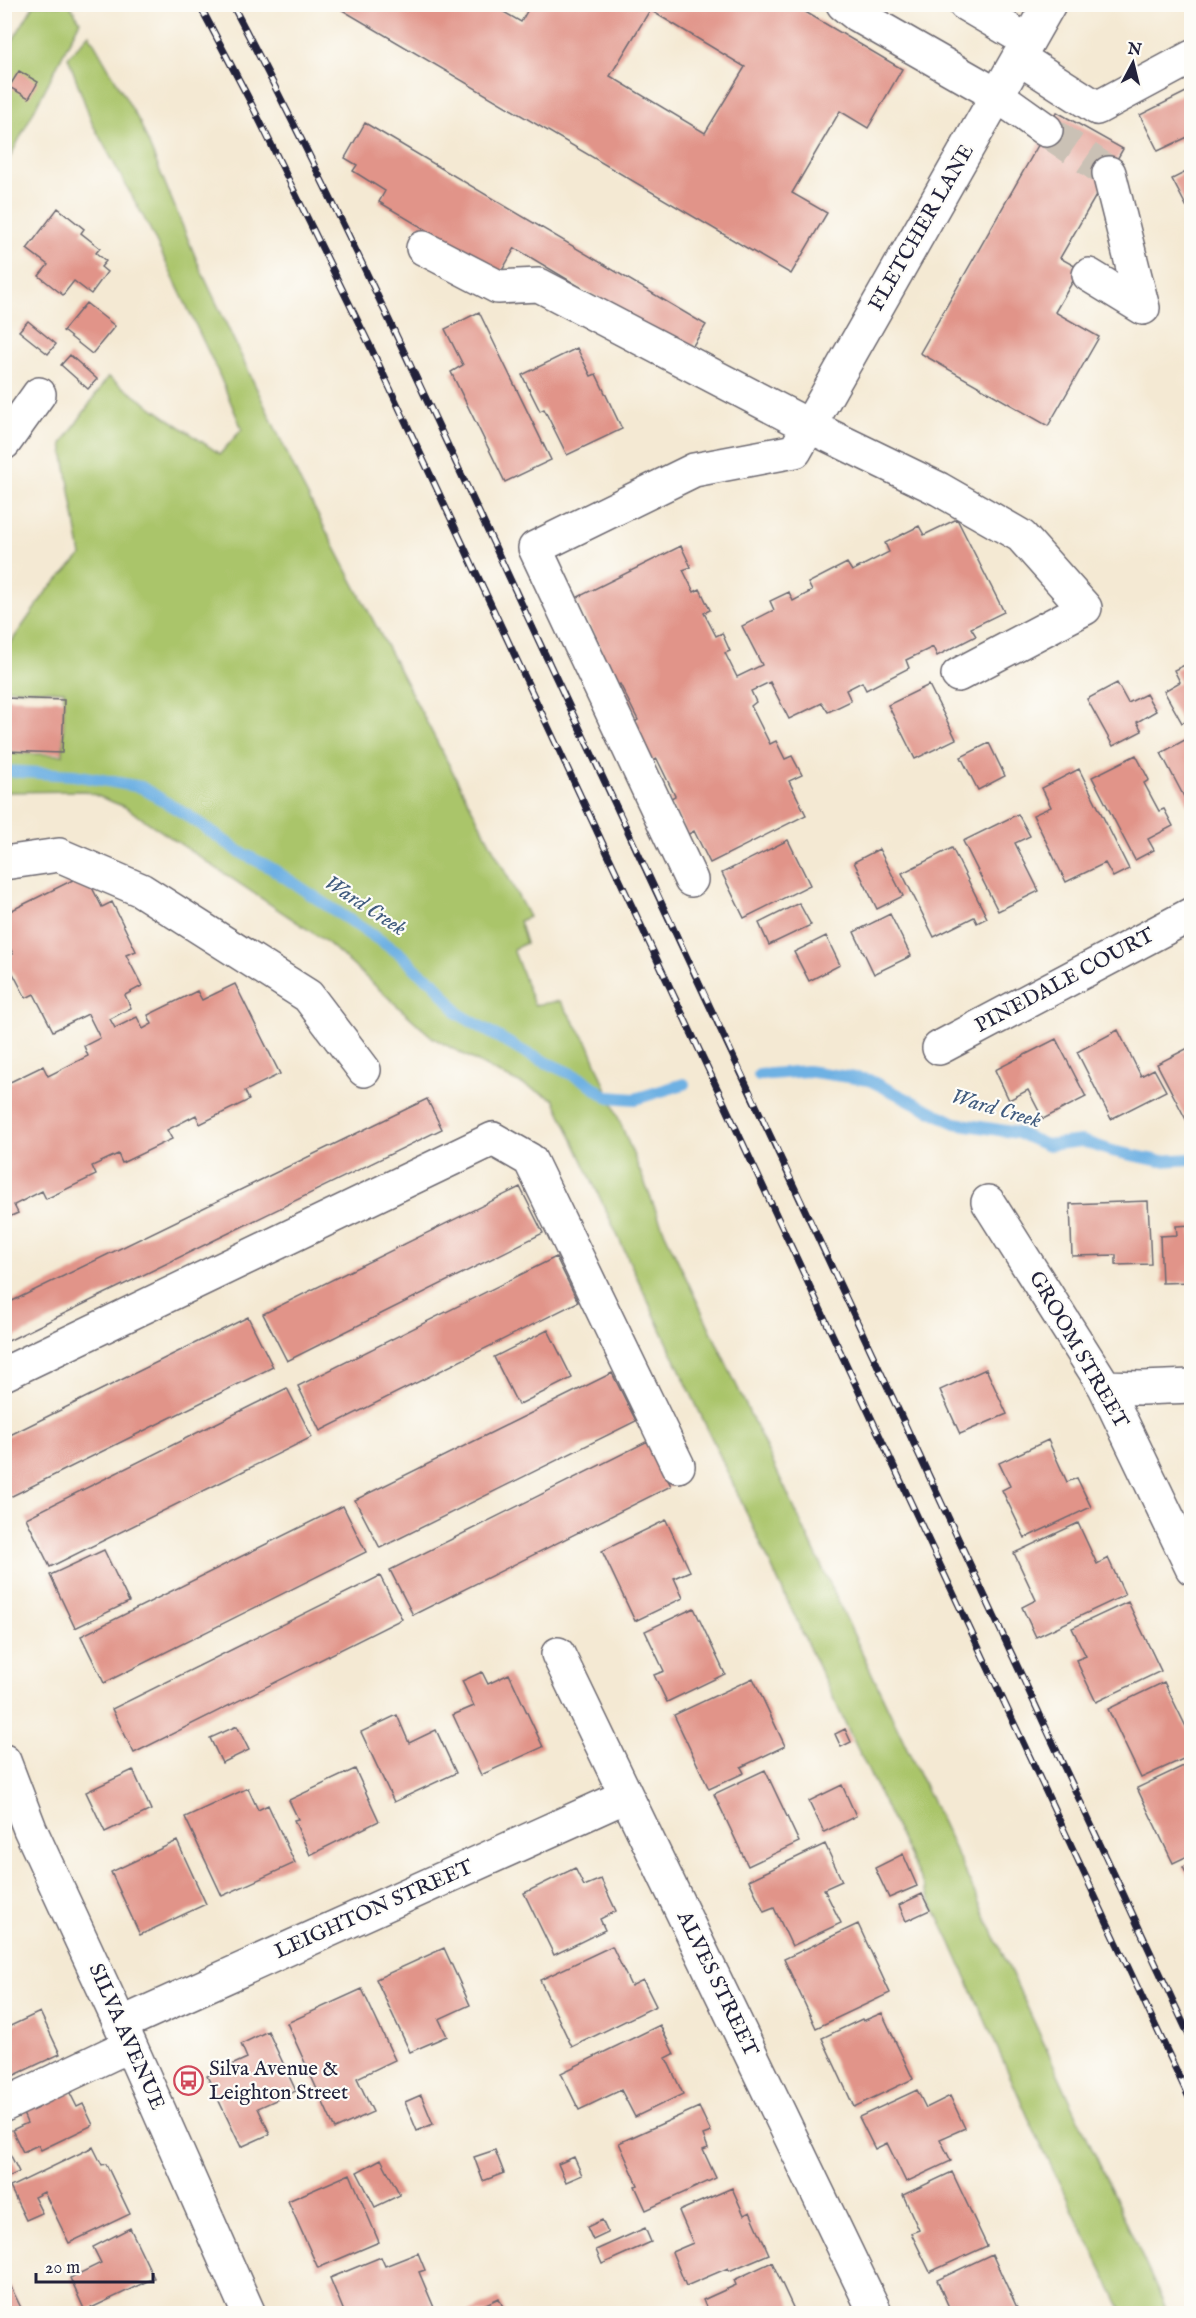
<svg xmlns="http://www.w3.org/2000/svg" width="1196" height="2318" viewBox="0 0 1196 2318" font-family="'IM FELL English',serif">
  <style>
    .green { fill: #aac56b; stroke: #667453; stroke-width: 1.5 }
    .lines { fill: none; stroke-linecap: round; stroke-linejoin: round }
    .stream { stroke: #6eb1e3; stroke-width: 12 }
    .building { fill: #e19489; fill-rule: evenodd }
    .minor-tunnel { stroke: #cac1b5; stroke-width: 33; stroke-dasharray: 33 16; stroke-linecap: butt }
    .minor-casing { stroke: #6c6870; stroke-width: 36 }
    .minor { stroke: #fff; stroke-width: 33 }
    .rail-casing { stroke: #22223b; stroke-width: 7 }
    .rail { stroke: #fdfcf7; stroke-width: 4.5; stroke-dasharray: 14; stroke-linecap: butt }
    .labels { text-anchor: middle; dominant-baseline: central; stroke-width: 4.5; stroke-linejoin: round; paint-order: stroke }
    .street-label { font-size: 21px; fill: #22223b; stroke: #fdfcf7 }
    .poi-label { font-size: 21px; fill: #22223b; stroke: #fdfcf7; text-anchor: start }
    .water-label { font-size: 22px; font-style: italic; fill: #405b7e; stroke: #fdfcf7 }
  </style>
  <rect width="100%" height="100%" fill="#fdfcf7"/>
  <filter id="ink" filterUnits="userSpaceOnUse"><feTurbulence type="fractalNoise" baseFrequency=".0167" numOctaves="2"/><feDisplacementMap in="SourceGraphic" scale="12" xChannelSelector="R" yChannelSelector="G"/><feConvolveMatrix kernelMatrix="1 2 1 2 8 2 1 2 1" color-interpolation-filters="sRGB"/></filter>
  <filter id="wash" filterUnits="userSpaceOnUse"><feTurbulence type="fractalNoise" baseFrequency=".008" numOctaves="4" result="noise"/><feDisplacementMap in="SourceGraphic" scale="24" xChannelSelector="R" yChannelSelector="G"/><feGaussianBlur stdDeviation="1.35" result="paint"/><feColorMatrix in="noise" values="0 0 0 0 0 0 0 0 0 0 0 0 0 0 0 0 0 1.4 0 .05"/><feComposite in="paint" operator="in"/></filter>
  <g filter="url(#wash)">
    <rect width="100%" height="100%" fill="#f4e9d3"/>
    <path class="green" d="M34,5H70L80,21L5,167V53Z
      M89,34L140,123L200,268L301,483L529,917L519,921L526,943L513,949L534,1005L560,1001L588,1043L665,1233L959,1859L1168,2313H1123L1036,2135L950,1941L814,1658L554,1099L500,1074L433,1038L328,943L125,807L85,791L5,792V753L63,755L64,691L5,689V651L46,592L81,556L62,444L108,377L220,454L242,429L218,372L150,229L92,123L68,57Z"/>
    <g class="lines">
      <path class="stream" d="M4,771L74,775L141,787L187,815L240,852L271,868L399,953L420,973L434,982L459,1014L522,1051L584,1080L607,1097L635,1099L684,1084
        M759,1075L807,1071L869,1080L955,1123L1018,1133L1046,1145L1082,1141L1112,1151L1160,1161L1192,1159"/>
    </g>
    <g id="blocks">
      <path class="building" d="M332,4H490L521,22L531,4H792L902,69L868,128L840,111L792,193L827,213L791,274ZM650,10L745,67L705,133L610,76Z
        M19,71L38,82L29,98L9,87Z
        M1192,89V135L1158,151L1140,115Z
        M1057,112L1123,149L1060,258L1080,269L1055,312L1099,337L1048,426L920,353Z
        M365,123L706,325L689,352L515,248L500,274L379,202L385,191L353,171L357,165L345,158Z
        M1192,169V217L1172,179Z
        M58,208L84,229L81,233L100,248L96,253L106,261L101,267L107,272L91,294L74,281L63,295L39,276L48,265L27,249Z
        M86,303L115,326L92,354L63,331Z
        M479,312L551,460L505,482L451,372L463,365L445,329Z
        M28,321L56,344L48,354L19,331Z
        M577,348L591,376L596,374L622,429L567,455L544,409L540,411L522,375Z
        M70,355L97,379L88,389L61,365Z
        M957,519L1004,612L971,628L976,636L937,656L933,647L906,660L909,668L866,690L862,682L846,690L851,701L828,712L822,703L789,719L770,682L751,691L756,702L751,706L770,744L776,741L785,759L792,756L802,775L789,781L806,815L710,863L694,831L687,835L669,799L675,796L657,759L650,762L631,724L638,720L620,684L612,688L593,651L601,648L576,598L681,546L691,567L683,570L694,592L700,589L710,610L704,613L716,636L722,633L730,651L725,653L737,677L762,665L742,626L774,610L770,601L789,592L793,601L812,591L808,583L847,563L852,571L889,552L885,543L919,526L924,535Z
        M1187,664L1192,672V718L1182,723L1164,691L1180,682L1174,670Z
        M1117,683L1128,703L1146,694L1156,711L1137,722L1142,731L1113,746L1087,699Z
        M929,685L956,739L915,759L888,705Z
        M4,698L64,700L62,753L4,751Z
        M1192,736V812L1161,753Z
        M989,743L1005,776L978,790L961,757Z
        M1136,755L1149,780L1144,783L1159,811L1164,809L1173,826L1148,839L1154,850L1135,860L1092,777Z
        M1079,769L1129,869L1113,877L1105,863L1066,882L1033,815L1051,807L1042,788Z
        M1018,814L1030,836L1015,843L1039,891L998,911L963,841Z
        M788,840L810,885L744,918L722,873Z
        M952,848L987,918L977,923L974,917L934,937L902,873Z
        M879,849L903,896L877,909L854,862Z
        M85,874L102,907L112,902L136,951L126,955L142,986L125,995L131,1008L110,1019L115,1028L137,1017L143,1029L152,1024L148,1015L197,991L202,1000L235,984L280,1074L245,1091L249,1100L200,1124L196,1115L167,1130L172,1139L122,1163L118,1154L92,1166L96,1175L46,1199L42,1191L14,1205L18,1213L4,1219V1085L43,1066L48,1076L88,1056L84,1046L100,1038L88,1014L53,1031L34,994L26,998L5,958L13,954L4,936V914Z
        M799,903L811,925L769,945L759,923Z
        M890,914L911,956L874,974L854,932Z
        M826,936L840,965L809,981L794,952Z
        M1118,1030L1141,1076L1154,1069L1166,1091L1111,1119L1077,1052Z
        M1056,1039L1086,1097L1043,1119L1028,1090L1009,1100L995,1070Z
        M1192,1046V1131L1157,1064Z
        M427,1099L442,1129L4,1343V1305Z
        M520,1187L543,1233L287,1361L263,1314Z
        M1148,1201L1151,1264L1116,1265V1255L1072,1256L1070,1204Z
        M1192,1225V1282L1162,1283L1160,1236L1177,1235L1176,1226Z
        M556,1257L578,1302L320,1431L298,1386Z
        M248,1317L273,1367L10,1497L4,1486V1438Z
        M548,1330L572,1378L518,1405L494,1357Z
        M986,1369L1007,1414L960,1434L940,1390Z
        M612,1373L636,1421L380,1548L355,1500Z
        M287,1388L312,1437L50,1567L26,1518Z
        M1048,1440L1067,1482L1077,1478L1091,1507L1025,1538L1002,1490L1010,1486L999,1463Z
        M648,1441L671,1486L413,1615L390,1570Z
        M343,1506L366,1552L104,1683L81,1636Z
        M666,1520L690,1571L674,1578L683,1598L635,1621L602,1551Z
        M1078,1523L1097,1564L1108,1558L1125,1595L1036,1637L1022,1607L1036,1600L1014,1553Z
        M104,1550L129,1602L75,1628L50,1575Z
        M380,1576L402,1619L134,1753L112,1709Z
        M1128,1602L1161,1671L1096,1702L1076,1660L1086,1656L1072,1628Z
        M694,1608L725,1674L667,1702L654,1675L664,1671L645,1631Z
        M482,1672L488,1684L509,1674L543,1747L481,1775L453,1715L474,1706L462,1681Z
        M753,1678L785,1746L741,1767L744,1773L709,1789L674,1715Z
        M1164,1682L1192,1739V1755L1141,1778L1108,1709Z
        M397,1715L409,1743L436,1730L456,1773L394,1802L361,1732Z
        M237,1726L249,1750L222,1763L210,1738Z
        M845,1729L851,1742L841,1747L835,1734Z
        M1192,1762V1854L1173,1863L1137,1788Z
        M355,1769L379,1821L310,1855L294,1820L298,1819L289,1800Z
        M133,1770L151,1810L105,1832L86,1792Z
        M765,1770L799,1842L748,1866L714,1794Z
        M842,1785L856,1816L824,1832L809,1801Z
        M248,1788L258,1810L268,1805L295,1863L222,1896L185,1817Z
        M177,1841L206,1904L140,1935L111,1872Z
        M825,1844L842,1881L824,1889L841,1923L792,1946L774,1908L764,1912L749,1880Z
        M903,1854L917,1886L889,1898L875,1868Z
        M1192,1863V1884L1183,1867Z
        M575,1868L584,1886L601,1879L616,1911L600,1919L605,1930L554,1955L524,1893Z
        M922,1894L930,1910L906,1921L899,1905Z
        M858,1924L890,1993L816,2028L784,1959Z
        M612,1946L631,1986L643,1980L656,2006L572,2047L540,1980Z
        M444,1948L470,2005L439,2019L447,2036L410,2052L376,1979Z
        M362,1989L395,2060L357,2078L373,2112L335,2129L287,2023Z
        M40,2012L60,2054L4,2080V2029Z
        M882,2013L913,2079L854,2107L822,2038L862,2019L863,2021Z
        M660,2025L674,2054L666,2058L683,2094L635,2117L621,2090L579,2110L561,2073Z
        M268,2031L296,2091L258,2108L270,2134L241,2147L207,2076L247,2058L241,2044Z
        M68,2089L77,2107L83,2104L93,2125L41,2150L38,2145L23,2152L12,2130L27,2123L22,2111Z
        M917,2090L926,2108L950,2096L965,2128L940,2139L951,2161L906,2182L887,2143L875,2149L859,2117Z
        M421,2095L433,2124L417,2131L405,2102Z
        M699,2107L711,2132L703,2135L708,2148L703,2150L716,2178L646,2210L635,2186L638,2185L619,2143Z
        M4,2142L19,2172L4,2179Z
        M93,2147L102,2165L106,2164L130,2214L69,2243L44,2192L34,2197L42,2213L26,2220L10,2187Z
        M495,2150L504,2173L483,2181L474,2157Z
        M574,2157L582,2175L566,2182L558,2164Z
        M381,2159L400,2195L375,2207L357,2172Z
        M952,2172L987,2246L930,2272L911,2233L919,2230L903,2195Z
        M350,2174L379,2242L318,2268L288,2201Z
        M732,2188L744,2215L750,2212L769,2254L729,2271L728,2268L686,2286L672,2252L693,2243L679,2211Z
        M602,2220L608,2233L593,2240L587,2227Z
        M130,2228L154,2278L85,2311L70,2278L101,2263L93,2247Z
        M645,2228L651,2242L602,2264L596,2250Z
        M418,2253L425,2270L419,2272L435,2310L428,2314H345L330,2278L381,2257L385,2266Z
        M992,2254L1020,2314H952L937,2280Z
        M772,2262L796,2314H709L703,2300L736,2285L734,2280Z
        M11,2287L24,2314H4V2290Z
        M499,2298L506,2314H464Z"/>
    </g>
  </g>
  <g filter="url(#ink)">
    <use href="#blocks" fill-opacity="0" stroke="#6c6870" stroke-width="1.5"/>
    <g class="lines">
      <path class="minor-tunnel" d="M1046,130L1109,173"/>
      <defs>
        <path id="minor" d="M843,4L857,15L997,95L1046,130
          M965,4L1028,41
          M1019,58L1097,108L1192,57
          M423,248L498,287L539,285L809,426L939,489L1021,536L1085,608L958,675
          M1089,275L1143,308L1109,173
          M4,443L39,394
          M4,863L59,855L141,890L308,996L364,1070
          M691,880L535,548L694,470L795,451L1049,4
          M939,1048L1192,914
          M988,1202L1105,1387L1192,1568
          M4,1374L493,1139L530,1160L678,1466
          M1105,1387L1142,1388L1192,1386
          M558,1654L876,2314
          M4,1761L30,1829L130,2045L249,2314
          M121,2024L626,1796
          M4,2105L130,2045"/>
      </defs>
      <use href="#minor" class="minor-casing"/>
      <use href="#minor" class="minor"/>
      <defs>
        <path id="rail" d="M199,4L249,99L372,350L1192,2104
          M232,4C357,241 466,487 580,729C786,1166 988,1604 1192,2042"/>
      </defs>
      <use href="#rail" class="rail-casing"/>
      <use href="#rail" class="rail"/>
    </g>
  </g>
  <defs>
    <symbol id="bus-ring" viewBox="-11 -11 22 22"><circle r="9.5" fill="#fdfcf7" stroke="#d1495b" stroke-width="1.5"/><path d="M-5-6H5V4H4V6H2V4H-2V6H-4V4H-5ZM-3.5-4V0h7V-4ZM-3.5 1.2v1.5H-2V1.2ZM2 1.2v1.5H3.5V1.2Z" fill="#d1495b"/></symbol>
  </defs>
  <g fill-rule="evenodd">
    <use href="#bus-ring" x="172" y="2064" width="33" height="33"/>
  </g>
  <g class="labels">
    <g class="street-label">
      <text transform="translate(922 228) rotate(-60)">FLETCHER LANE</text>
      <text transform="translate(1065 981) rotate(-28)">PINEDALE COURT</text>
      <text transform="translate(1078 1350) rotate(60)">GROOM STREET</text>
      <text transform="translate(374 1910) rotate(-24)">LEIGHTON STREET</text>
      <text transform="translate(717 1984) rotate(64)">ALVES STREET</text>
      <text transform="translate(126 2037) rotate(66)">SILVA AVENUE</text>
    </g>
    <g class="poi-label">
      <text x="209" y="2069">Silva Avenue &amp;<tspan x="209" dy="24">Leighton Street</tspan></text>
    </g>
    <g class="water-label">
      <text transform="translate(365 906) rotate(33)">Ward Creek</text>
      <text transform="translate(996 1109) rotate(16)">Ward Creek</text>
    </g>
  </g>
  <rect width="1196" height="2318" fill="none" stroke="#fdfcf7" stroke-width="24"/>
  <g transform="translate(1133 63) rotate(7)" stroke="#fdfcf7" stroke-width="4.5" paint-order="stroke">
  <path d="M0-4.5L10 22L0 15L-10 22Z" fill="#22223b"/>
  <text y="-9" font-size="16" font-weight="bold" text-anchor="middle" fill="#22223b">N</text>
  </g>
  <path d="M36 2273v9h117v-9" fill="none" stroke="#22223b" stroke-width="3"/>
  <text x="45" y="2273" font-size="18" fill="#22223b" stroke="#fdfcf7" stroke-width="4.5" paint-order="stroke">20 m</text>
</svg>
